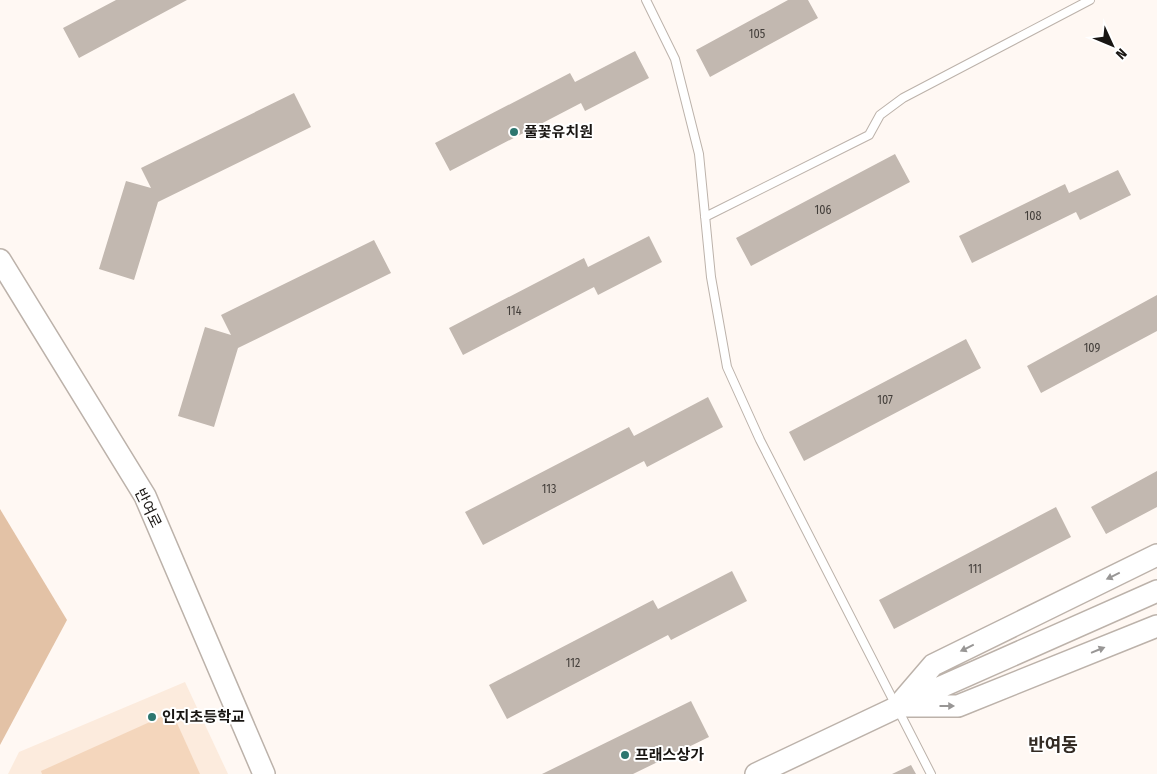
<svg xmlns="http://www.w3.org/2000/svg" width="1157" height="774" viewBox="0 0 1157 774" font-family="'Fira Sans Condensed','Noto Sans KR',sans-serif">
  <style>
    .built { fill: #fcebdd }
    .green { fill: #f4d6bc }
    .forest { fill: #e3c2a6 }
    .building { fill: #c2b8b0 }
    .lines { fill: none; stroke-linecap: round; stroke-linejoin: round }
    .service-casing { stroke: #bcb2aa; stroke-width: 10 }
    .secondary-casing { stroke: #bcb2aa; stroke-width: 24 }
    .service { stroke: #fff; stroke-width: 8 }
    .secondary { stroke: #fff; stroke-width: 21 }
    .oneway { fill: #989695 }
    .poi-dot { fill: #2d766f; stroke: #fff; stroke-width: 2 }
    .labels { text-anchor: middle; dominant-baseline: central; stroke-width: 4; stroke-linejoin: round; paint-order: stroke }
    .number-label { font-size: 12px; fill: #433e3a }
    .poi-label { font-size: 15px; font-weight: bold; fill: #191613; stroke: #fff; text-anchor: start }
    .street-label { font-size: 15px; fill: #191613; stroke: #fff }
    .quarter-label { font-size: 18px; font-weight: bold; fill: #332b24; stroke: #fff }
  </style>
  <rect width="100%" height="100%" fill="#fff8f3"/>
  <path class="built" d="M185,682L228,774H8L19,752Z"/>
  <path class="green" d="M172,712L200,774H42L41,771Z"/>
  <path class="forest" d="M0,509L67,620L0,745Z"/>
  <path class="building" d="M116,0H187L79,58L63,28Z
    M788,0H808L818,18L710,77L696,50Z
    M635,51L649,78L585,111L581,103L450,171L435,143L570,73L575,82Z
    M294,93L311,127L158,202L134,280L99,269L126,181L151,188L141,168Z
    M895,154L910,182L751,266L736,238Z
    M1118,170L1131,195L1080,220L1076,212L972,263L959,236L1065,184L1069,193Z
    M649,236L662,262L598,295L594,287L463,355L449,328L584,258L588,267Z
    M374,240L391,273L238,348L214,427L178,416L205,327L231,335L221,315Z
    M1157,295V331L1041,393L1027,366Z
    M966,339L981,368L804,461L789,432Z
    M708,397L723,427L647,467L644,461L483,545L465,512L629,427L634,436Z
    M1157,471V507L1106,534L1091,507Z
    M1056,507L1071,537L894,629L879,600Z
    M732,571L747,601L671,640L668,635L507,719L489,685L653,600L658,609Z
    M691,701L709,737L633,774H542Z
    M911,765L916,774H892Z"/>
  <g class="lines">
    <defs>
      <path id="service" d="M646,0L675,59L699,154L711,277L727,367L760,440L931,774
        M705,217L869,135L880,115L903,98L1090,0"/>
      <path id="secondary" d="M0,260L145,496L264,774
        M903,700L933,665L1157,555
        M906,706H958L1157,626
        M756,774L925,694L1157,591"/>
    </defs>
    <use href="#service" class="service-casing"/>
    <use href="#secondary" class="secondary-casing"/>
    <use href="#service" class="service"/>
    <use href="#secondary" class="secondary"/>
  </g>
  <defs><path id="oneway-solid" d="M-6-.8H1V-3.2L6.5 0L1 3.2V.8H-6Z" transform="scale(1.25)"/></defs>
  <g class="oneway">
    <use href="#oneway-solid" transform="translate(1113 576) rotate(154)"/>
    <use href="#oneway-solid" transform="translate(967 648) rotate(154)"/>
    <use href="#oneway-solid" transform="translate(1098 650) rotate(-22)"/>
    <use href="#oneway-solid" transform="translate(947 706)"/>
  </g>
  <g class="poi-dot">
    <circle cx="514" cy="132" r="5"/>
    <circle cx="152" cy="717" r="5"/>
    <circle cx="625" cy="755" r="5"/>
  </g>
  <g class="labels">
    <g class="number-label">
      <text x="757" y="34">105</text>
      <text x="823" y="210">106</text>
      <text x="1033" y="216">108</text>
      <text x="514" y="311">114</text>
      <text x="1092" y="348">109</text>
      <text x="885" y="400">107</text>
      <text x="549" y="489">113</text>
      <text x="975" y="569">111</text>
      <text x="573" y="663">112</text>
    </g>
    <g class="poi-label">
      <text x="524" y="132">풀꽃유치원</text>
      <text x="162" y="717">인지초등학교</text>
      <text x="635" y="755">프래스상가</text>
    </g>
    <g class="street-label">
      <text transform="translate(148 508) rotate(64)">반여로</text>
    </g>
    <g class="quarter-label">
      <text x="1053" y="745">반여동</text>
    </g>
  </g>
  <g transform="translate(1112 45) rotate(134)" stroke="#ffffff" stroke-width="4" paint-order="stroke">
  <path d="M0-4L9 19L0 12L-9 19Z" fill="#191613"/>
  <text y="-8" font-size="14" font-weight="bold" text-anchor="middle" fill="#191613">N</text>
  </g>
</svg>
